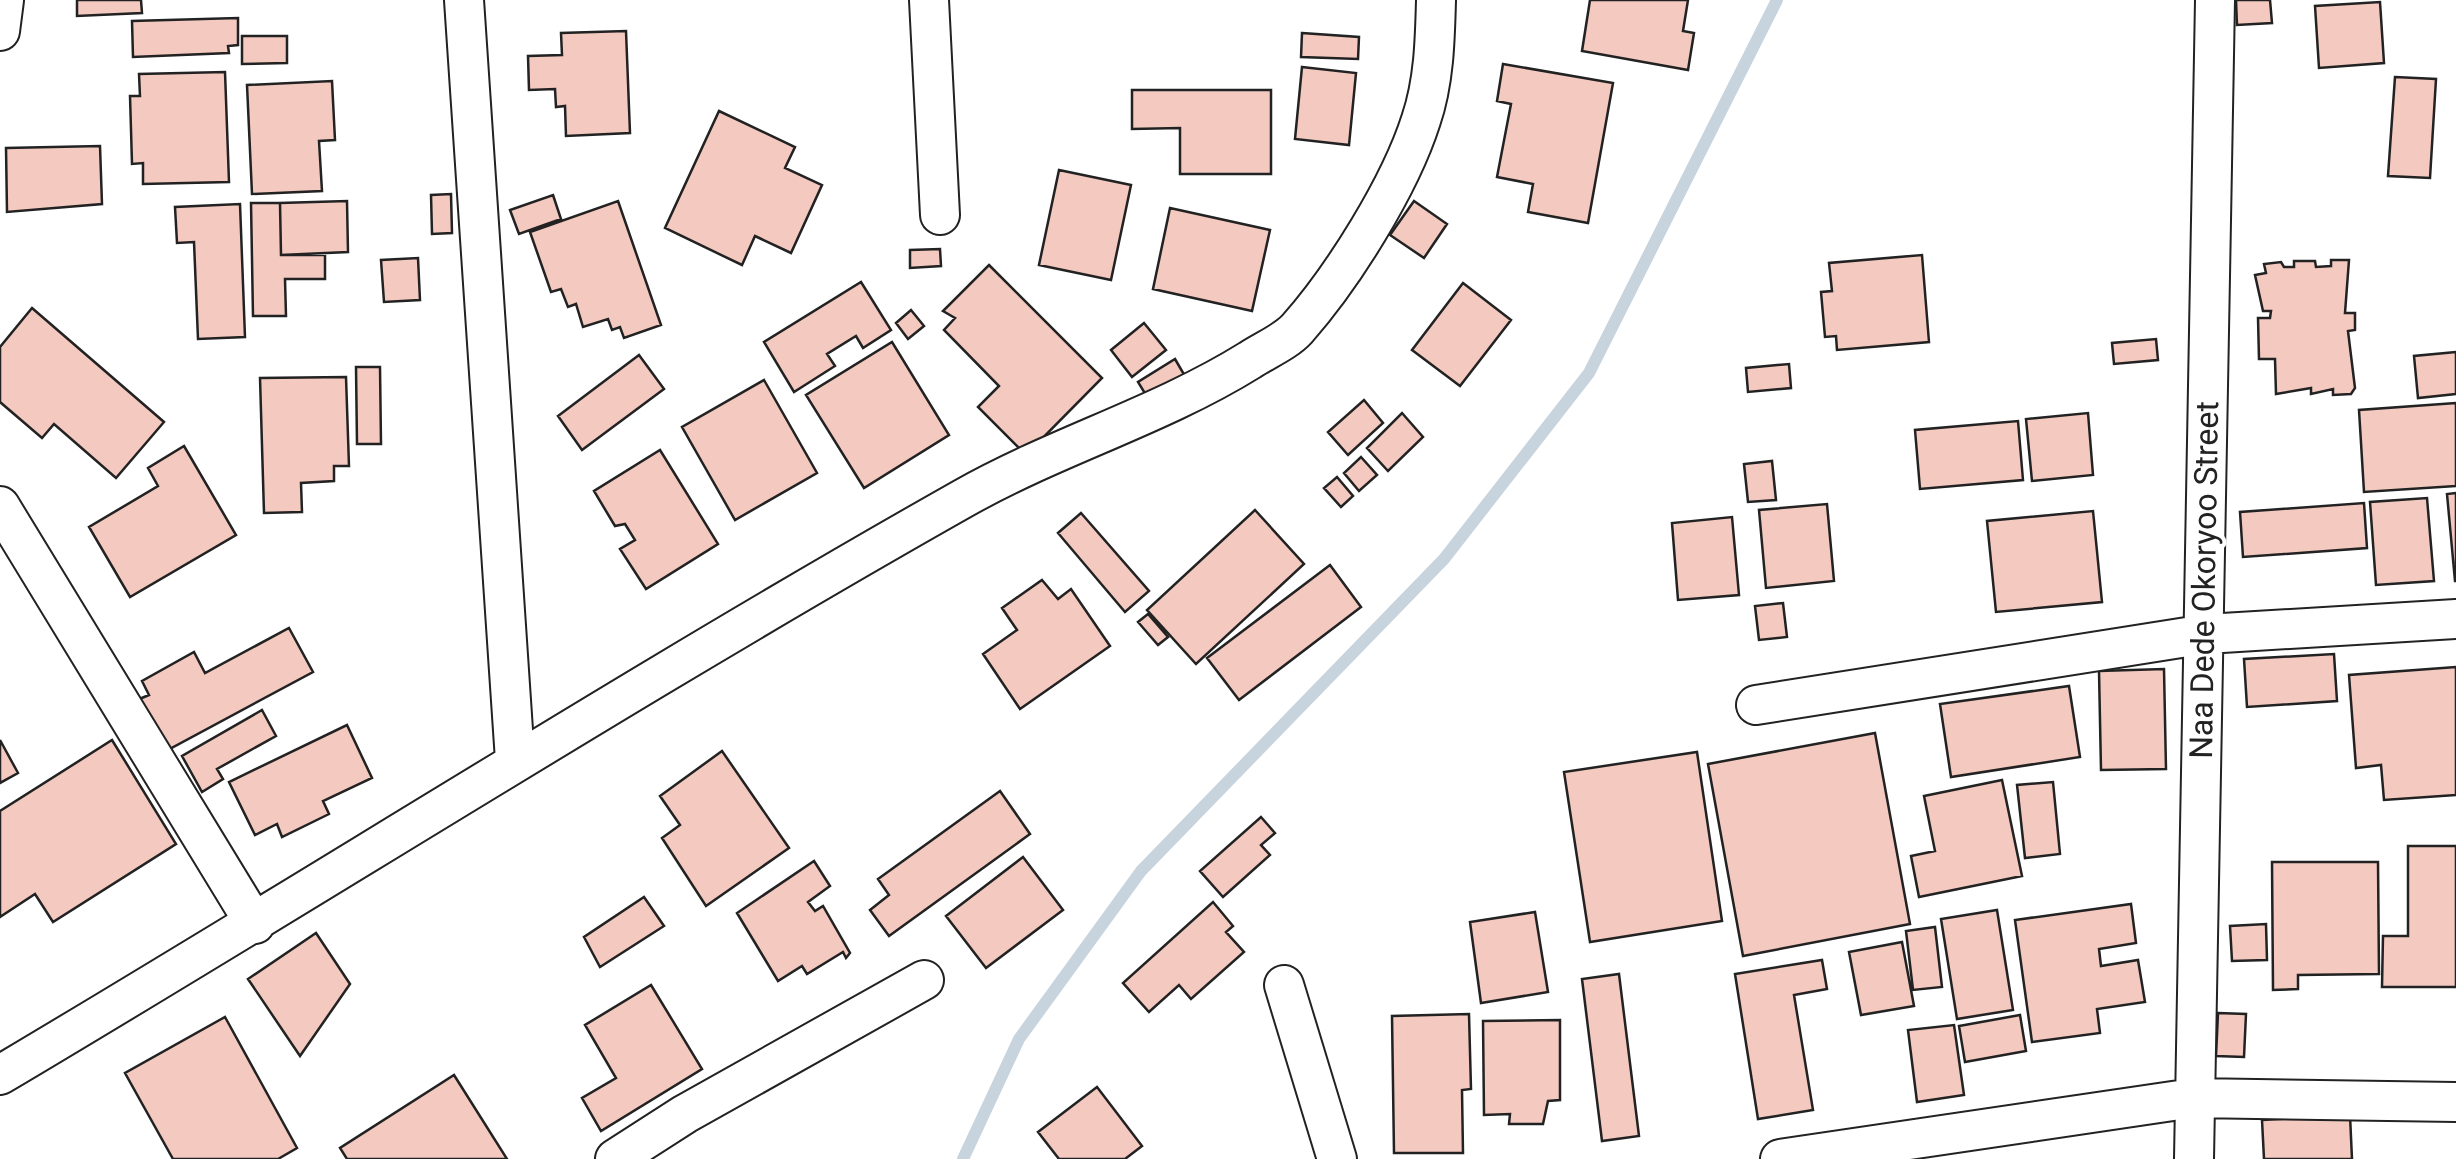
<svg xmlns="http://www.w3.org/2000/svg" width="2456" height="1159" viewBox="0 0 2456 1159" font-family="Roboto,sans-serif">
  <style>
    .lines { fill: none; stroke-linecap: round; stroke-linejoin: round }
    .stream { stroke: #c7d3dd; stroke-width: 12 }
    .building { fill: #f3c9c0; stroke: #222; stroke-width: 2.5 }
    .street-casing { stroke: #222; stroke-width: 42 }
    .street { stroke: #fff; stroke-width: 38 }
    .labels { text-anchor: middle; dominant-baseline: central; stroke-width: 8; stroke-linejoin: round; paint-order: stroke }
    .street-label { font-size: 32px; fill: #222; stroke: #fff }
  </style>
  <rect width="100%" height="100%" fill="#fff"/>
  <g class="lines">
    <path class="stream" d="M963,1159L1019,1039L1141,871L1444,559L1589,373L1777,0"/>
  </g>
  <path class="building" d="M77,0H141L142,13L77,16Z
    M1590,0H1688L1683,31L1694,33L1688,70L1582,51Z
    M2236,0H2270L2272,23L2237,25Z
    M2380,2L2384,63L2319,68L2315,6Z
    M238,18V45L228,46L229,53L133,57L132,21Z
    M626,31L630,133L566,136L565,106L556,107L555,89L529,90L528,56L562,55L561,33Z
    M1302,33L1359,37L1358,59L1301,57Z
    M242,36H287V63L242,64Z
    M1503,64L1613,83L1588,223L1528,212L1533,184L1497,177L1511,104L1497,101Z
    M1302,67L1356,73L1349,145L1295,139Z
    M225,72L229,182L143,184V163L132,164L130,96H140L139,74Z
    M2395,77L2436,79L2430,178L2388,176Z
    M332,81L335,140L319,141L322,191L252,194L247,85Z
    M1132,90H1271V174H1180V128L1132,129Z
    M719,111L795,147L785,168L822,185L791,253L755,236L742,265L665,228Z
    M100,146L102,204L7,212L6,148Z
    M1059,170L1131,185L1111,280L1039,265Z
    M451,194L452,233L432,234L431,195Z
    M553,195L561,219L519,234L510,210Z
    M347,201L348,252L281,255L280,203Z
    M618,201L661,325L624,338L620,327L612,330L608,319L583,327L576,304L568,307L561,289L551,292L530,232Z
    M1414,201L1447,224L1424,258L1390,235Z
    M251,203H280L281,255H325V279H285L286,316H253Z
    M240,204L245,337L198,339L194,242L177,243L175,207Z
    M1170,208L1270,230L1252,311L1153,289Z
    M940,249L941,266L910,268V250Z
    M1922,255L1929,342L1837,350L1836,336L1825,337L1821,292L1832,291L1829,263Z
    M418,258L420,300L384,302L381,260Z
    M2331,260H2349L2345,313H2355V330L2348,331L2355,388L2351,394L2333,395V389L2311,394V388L2276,394L2275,359H2259L2258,318H2270L2271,311H2263L2255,275L2266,273L2264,264L2281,262L2284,267H2294V261H2315L2316,267L2331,266Z
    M989,265L1102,378L1026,455L978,407L999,386L944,330L955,318L943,311Z
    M861,282L891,330L863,348L856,336L827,354L835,366L794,392L764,342Z
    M1463,283L1511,320L1460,386L1412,350Z
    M32,308L164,422L116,478L54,424L42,438L0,402V347Z
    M911,310L924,326L908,339L896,323Z
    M1144,323L1166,350L1132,377L1111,350Z
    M2156,339L2158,360L2114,364L2112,343Z
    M892,342L949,435L864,488L806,395Z
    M2456,352V394L2418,398L2414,356Z
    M639,355L664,389L582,450L558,416Z
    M1175,359L1189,383L1152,405L1138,382Z
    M1789,364L1791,388L1748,392L1746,368Z
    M356,367H380L381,444H357Z
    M346,377L349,466H334V481L301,483L302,512L264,513L260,378Z
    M764,380L817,473L735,520L682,427Z
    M1364,400L1383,423L1348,455L1328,432Z
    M2456,403V486L2364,492L2359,410Z
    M1402,413L1423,437L1388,471L1367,448Z
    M2088,413L2093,475L2032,481L2026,419Z
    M2018,421L2023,480L1920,489L1915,430Z
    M184,446L236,535L130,597L89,527L158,486L148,468Z
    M660,450L718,544L646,589L620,549L635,540L625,524L615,526L594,491Z
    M1361,457L1377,475L1359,491L1344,473Z
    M1772,461L1776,500L1748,502L1744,464Z
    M1337,477L1353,496L1341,507L1324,488Z
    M2456,493V581H2455L2447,494Z
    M2427,498L2434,581L2376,585L2370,502Z
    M2364,503L2367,548L2243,557L2240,512Z
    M1827,504L1834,581L1766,588L1759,510Z
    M1255,510L1304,564L1196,664L1147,610Z
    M2093,511L2102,602L1996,612L1987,521Z
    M1081,513L1149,591L1125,612L1058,533Z
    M1732,517L1739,595L1678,600L1672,523Z
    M1330,565L1361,607L1239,700L1207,658Z
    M1042,580L1058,599L1071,589L1110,646L1020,709L983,654L1017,630L1002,608Z
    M1783,603L1787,637L1759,640L1755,606Z
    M1148,614L1168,637L1158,645L1138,622Z
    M289,628L313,672L164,752L137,700L149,695L142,681L194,652L205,673Z
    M2334,654L2337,701L2247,707L2244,659Z
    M2456,667V795L2384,800L2381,765L2356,768L2349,675Z
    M2164,669L2166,769L2101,770L2099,671Z
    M2069,686L2080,757L1951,777L1940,704Z
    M262,710L276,736L217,769L223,779L202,792L182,756Z
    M347,725L372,778L323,801L329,814L282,837L277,824L255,835L229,782Z
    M1875,733L1910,924L1743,956L1708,764Z
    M0,740L18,773L0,783Z
    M112,740L176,844L53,922L35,894L0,917V811Z
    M722,751L789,848L706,906L662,838L680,825L660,796Z
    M1697,752L1722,921L1590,942L1564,772Z
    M2002,780L2022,876L1919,897L1911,856L1935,851L1924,796Z
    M2053,782L2060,854L2025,858L2017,785Z
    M1000,791L1030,834L889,936L870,910L889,895L878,879Z
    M1261,817L1275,833L1261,845L1270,855L1223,897L1200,871Z
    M2408,846H2456V987H2382L2383,936H2408Z
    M1023,857L1063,910L986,968L946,916Z
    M814,861L830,886L808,902L815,911L823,906L850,953L846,958L843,952L807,974L802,966L778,981L737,913Z
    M2272,862H2378L2379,974L2298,975V989L2273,990Z
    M644,897L664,926L600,967L584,937Z
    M1213,902L1233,926L1226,932L1244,952L1191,999L1179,985L1149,1012L1123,983Z
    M2131,904L2136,943L2099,949L2101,966L2138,960L2145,1002L2097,1009L2100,1033L2032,1042L2015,920Z
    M1997,910L2013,1010L1957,1019L1941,919Z
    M1535,912L1548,992L1481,1003L1470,922Z
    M2266,924L2267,960L2232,961L2230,926Z
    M1935,927L1942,987L1913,990L1906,931Z
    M316,933L350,984L300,1056L248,979Z
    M1902,942L1914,1006L1861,1015L1849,952Z
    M1822,960L1827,989L1794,995L1813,1110L1758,1119L1735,974Z
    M1619,974L1639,1136L1602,1141L1582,979Z
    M651,985L702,1069L601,1131L582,1098L616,1078L585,1025Z
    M2218,1013L2246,1014L2244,1057L2216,1056Z
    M1469,1014L1471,1089L1462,1090L1463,1153H1394L1392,1016Z
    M2020,1015L2026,1051L1965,1062L1959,1026Z
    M225,1017L297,1148L278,1159H173L125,1073Z
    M1560,1020V1100L1548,1101L1543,1124H1509L1510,1114L1484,1115L1483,1021Z
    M1954,1025L1964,1095L1917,1102L1908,1030Z
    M454,1075L507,1159H347L340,1148Z
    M1097,1087L1142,1146L1125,1159H1059L1038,1132Z
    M2350,1115L2352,1159H2264L2262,1120Z"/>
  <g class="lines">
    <defs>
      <path id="street" d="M464,0L515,760
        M929,0L940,215
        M0,31L4,0
        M0,506L255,924
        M1756,705L2206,634L2456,619
        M1284,985L1337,1159
        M0,1075C322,884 638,682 964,498C1056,446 1160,416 1250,360C1265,350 1285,342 1297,329C1343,277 1400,186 1421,120C1434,82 1435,40 1436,0
        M615,1159L685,1114L924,980
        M1780,1159L2193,1098L2456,1102
        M2194,1159L2215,0"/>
    </defs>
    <use href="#street" class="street-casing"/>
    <use href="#street" class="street"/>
  </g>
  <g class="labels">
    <g class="street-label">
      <text transform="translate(2204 580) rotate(-89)">Naa Dede Okoryoo Street</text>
    </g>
  </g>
</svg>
